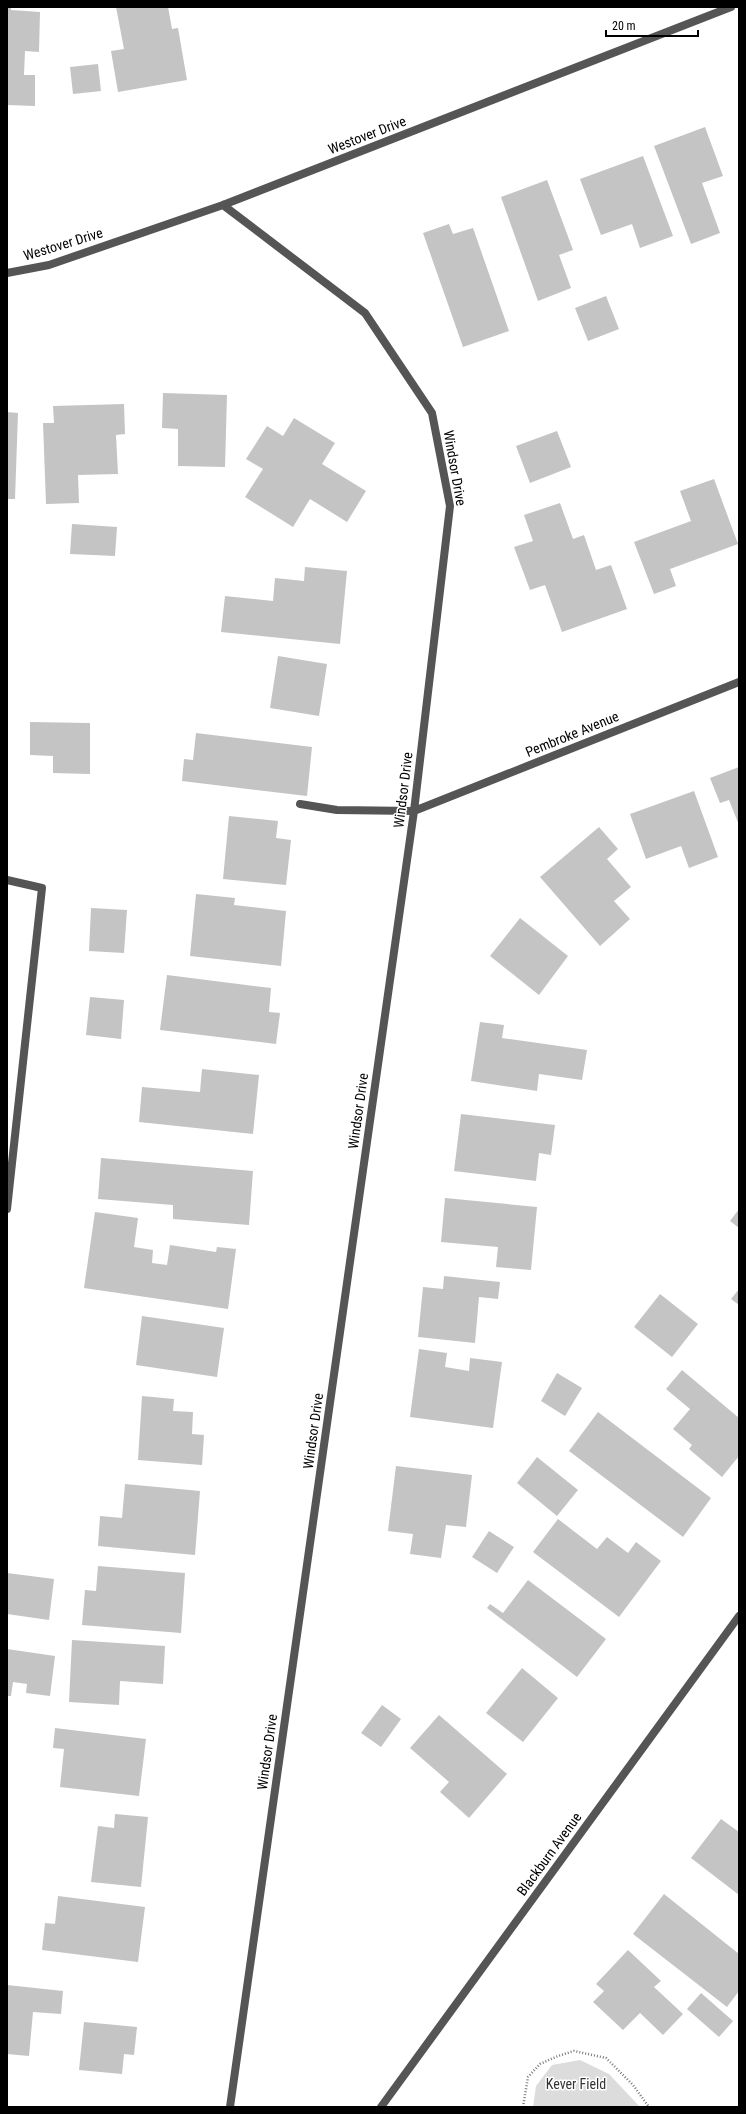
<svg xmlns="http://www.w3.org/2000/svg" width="746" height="2114" viewBox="0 0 746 2114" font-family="'Roboto Condensed',sans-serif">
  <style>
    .green { fill: #dcdcdc }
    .building { fill: #c4c4c4 }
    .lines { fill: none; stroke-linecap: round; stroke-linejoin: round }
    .path { stroke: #777; stroke-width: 2.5; stroke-dasharray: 1 2; stroke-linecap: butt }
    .service { stroke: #555; stroke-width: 8 }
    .minor { stroke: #555; stroke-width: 8 }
    .labels { text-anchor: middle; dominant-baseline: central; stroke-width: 3; stroke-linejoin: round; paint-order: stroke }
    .street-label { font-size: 14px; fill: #000; stroke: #fff }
    .park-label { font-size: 14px; fill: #333; stroke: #fff }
  </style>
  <rect width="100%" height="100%" fill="#fff"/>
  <path class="green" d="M580,2060L609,2074L640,2107H533L536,2086L552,2065Z"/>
  <path class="building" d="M7,7H11V10L40,12L39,52L25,51L24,75H35V106L7,105Z
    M116,7H168L172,29L178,28L187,80L118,92L111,51L124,49Z
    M98,64L101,91L73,94L70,67Z
    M705,127L723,176L702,183L720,233L691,244L654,146Z
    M643,156L673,236L640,248L632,224L601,235L580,179Z
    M547,180L573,250L559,255L571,288L538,301L501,197Z
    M449,224L453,234L473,228L509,331L463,347L423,233Z
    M606,296L619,329L588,341L575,308Z
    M163,393L227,395L225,467L178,466V429L162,428Z
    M124,404L125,434L116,435L118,474L78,475L79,503L46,504L43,423H54L53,406Z
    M7,412L18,413L15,499H7Z
    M294,418L335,443L322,464L366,491L347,522L310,499L293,527L245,497L263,469L246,459L267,426L283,436Z
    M557,431L571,467L530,483L516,446Z
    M714,479L738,544L670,569L676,586L654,594L634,542L691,521L680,491Z
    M560,503L573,539L584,535L596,570L611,565L627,609L562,632L545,585L530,590L514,547L533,541L524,515Z
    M72,524L117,527L115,556L70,554Z
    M305,567L347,571L340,644L221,632L225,596L273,601L275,578L304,581Z
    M278,656L327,664L319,716L270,708Z
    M30,722L90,723V774L53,773V756L30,755Z
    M196,733L312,747L307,796L182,781L184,759L193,760Z
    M739,767V825L729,800L720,803L710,778Z
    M694,791L718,857L689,868L681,846L646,859L630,814Z
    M229,816L278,821L276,838L291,840L286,885L223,879Z
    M599,827L618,849L607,859L631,887L614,901L630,919L600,946L540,877Z
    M196,894L235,898L234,905L286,911L281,966L190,956Z
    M91,908L127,910L124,953L89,951Z
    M520,918L568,956L539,995L490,956Z
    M167,975L271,988L269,1012L280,1013L276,1044L160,1030Z
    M90,997L124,1000L121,1039L86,1035Z
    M480,1022L504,1025L502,1038L587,1050L582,1080L539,1074L537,1091L471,1081Z
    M202,1069L259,1075L253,1134L139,1122L142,1087L200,1092Z
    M461,1114L555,1125L551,1155L539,1153L536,1181L454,1171Z
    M101,1158L253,1171L249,1225L173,1219V1205L98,1199Z
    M445,1198L537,1207L531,1270L496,1267L498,1247L441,1242Z
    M739,1209V1228L730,1221Z
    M95,1212L138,1218L134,1247L153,1250L152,1263L167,1265L170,1245L216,1252L217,1247L236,1249L228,1309L84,1288Z
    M444,1276L500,1282L498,1299L479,1297L475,1343L418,1337L423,1287L443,1289Z
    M739,1289V1305L731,1299Z
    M660,1294L698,1324L672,1357L634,1327Z
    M142,1316L224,1328L217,1377L136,1365Z
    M419,1349L447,1353L445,1367L469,1371L470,1358L502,1362L493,1428L410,1417Z
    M682,1370L739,1418V1456L722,1477L689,1449L692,1445L673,1429L690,1409L666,1389Z
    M557,1373L582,1388L565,1416L541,1401Z
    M142,1396L174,1399L173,1411L193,1412L192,1434L204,1435L202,1465L138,1460Z
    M598,1412L711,1498L683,1537L569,1451Z
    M537,1457L578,1490L557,1516L517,1483Z
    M396,1466L472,1475L466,1527L446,1525L441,1558L410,1554L413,1534L388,1531Z
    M125,1484L200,1491L195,1555L98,1546L100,1516L122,1518Z
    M558,1519L597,1549L607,1537L628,1553L636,1542L661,1561L619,1617L533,1552Z
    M489,1531L514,1547L497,1573L472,1557Z
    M98,1566L185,1573L181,1633L82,1625L85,1590L96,1591Z
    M7,1573L54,1579L49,1620L7,1614Z
    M528,1580L606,1639L577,1677L487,1608L490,1604L503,1613Z
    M72,1640L165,1646L163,1684L120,1681L119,1705L69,1702Z
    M7,1649L55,1656L50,1696L26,1693L27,1684L13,1682L11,1696H7Z
    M522,1668L558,1698L523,1742L486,1713Z
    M382,1705L401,1719L381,1747L361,1733Z
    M439,1715L507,1774L469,1818L440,1792L449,1782L410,1748Z
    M55,1728L146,1739L139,1796L60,1787L64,1749L53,1748Z
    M115,1814L148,1817L141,1887L91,1882L98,1826L114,1828Z
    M721,1819L739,1832V1895L691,1858Z
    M664,1894L739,1954V1991L727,2007L633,1934Z
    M58,1896L145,1907L138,1962L42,1950L45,1923L55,1924Z
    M628,1950L661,1981L654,1987L683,2014L663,2035L640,2013L623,2030L593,2002L604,1991L596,1984Z
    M7,1985L63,1991L61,2014L33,2012L29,2056L7,2054Z
    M701,1993L733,2021L719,2037L687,2009Z
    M84,2022L137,2027L134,2055L124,2054L122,2074L79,2070Z"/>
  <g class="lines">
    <path class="path" d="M523,2107L528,2077L540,2064L558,2056L574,2051L606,2058L633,2085L649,2107"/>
    <path class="service" d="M300,804L337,810L414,811"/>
    <path class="minor" d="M223,205L365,313L432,413L450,506L414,811L230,2107
      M7,273L49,265L223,205L731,7
      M414,811L739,682
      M7,880L42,888L7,1209
      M381,2107L739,1616"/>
  </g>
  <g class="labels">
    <g class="street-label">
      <text transform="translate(367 135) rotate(-21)">Westover Drive</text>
      <text transform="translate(63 244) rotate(-17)">Westover Drive</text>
      <text transform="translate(455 468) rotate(80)">Windsor Drive</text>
      <text transform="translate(572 734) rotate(-22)">Pembroke Avenue</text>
      <text transform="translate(403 790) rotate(-83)">Windsor Drive</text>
      <text transform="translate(358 1111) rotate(-82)">Windsor Drive</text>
      <text transform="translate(313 1431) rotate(-82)">Windsor Drive</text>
      <text transform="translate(267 1752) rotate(-82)">Windsor Drive</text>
      <text transform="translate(549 1854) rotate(-54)">Blackburn Avenue</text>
    </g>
    <g class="park-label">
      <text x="576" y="2084">Kever Field</text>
    </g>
  </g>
  <rect width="746" height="2114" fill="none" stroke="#000000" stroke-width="16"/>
  <path d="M606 30v6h92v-6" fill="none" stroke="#000000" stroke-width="2"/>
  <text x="612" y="30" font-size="12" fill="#000000" stroke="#ffffff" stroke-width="3" paint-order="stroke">20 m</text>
</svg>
